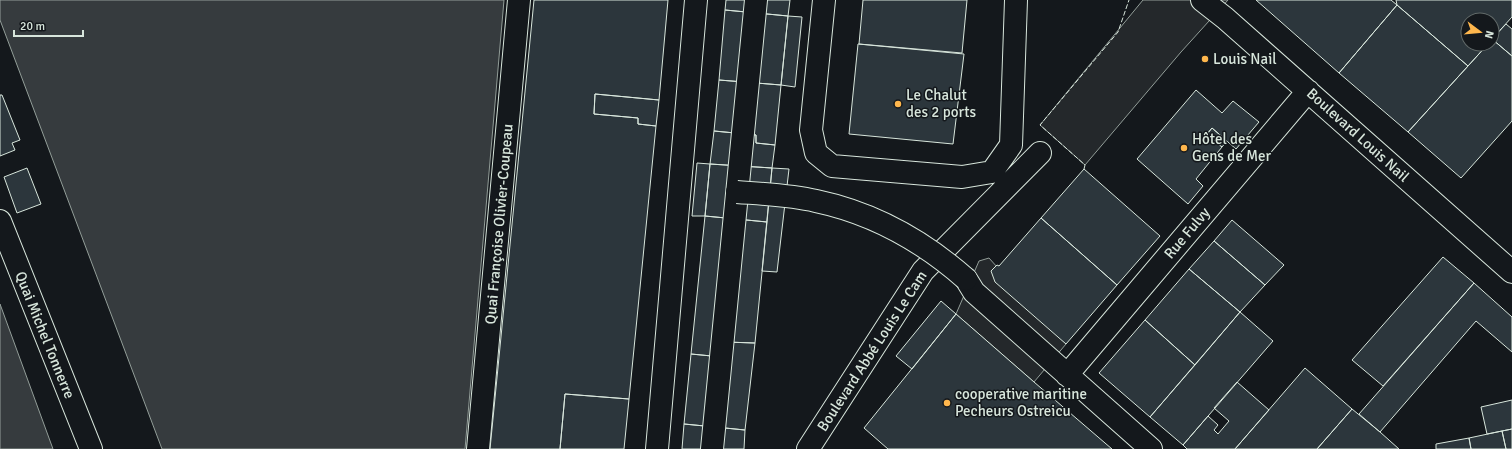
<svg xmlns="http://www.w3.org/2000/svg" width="1512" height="449" viewBox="0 0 1512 449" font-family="Signika,sans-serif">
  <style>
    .parking { fill: #24282b; stroke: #939e99 }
    .water { fill: #363b3e; stroke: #939e99 }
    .building { fill: #2c363c; stroke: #d8e6dc }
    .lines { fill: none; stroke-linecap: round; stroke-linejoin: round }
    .minor-casing { stroke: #d8e6dc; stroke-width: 24 }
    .minor { stroke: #14181c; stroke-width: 22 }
    .minor-bridge-casing { stroke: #d8e6dc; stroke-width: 24; stroke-linecap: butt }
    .minor-bridge { stroke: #14181c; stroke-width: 22 }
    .fence { stroke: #d8e6dc; stroke-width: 1; stroke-dasharray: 5 2; stroke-linecap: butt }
    .poi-dot { fill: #ffb74d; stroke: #14181c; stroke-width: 1.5 }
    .labels { text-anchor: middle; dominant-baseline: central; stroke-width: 3; stroke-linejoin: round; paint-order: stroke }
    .poi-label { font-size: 15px; fill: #d8e6dc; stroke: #14181c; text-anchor: start }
    .street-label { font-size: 15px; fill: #d8e6dc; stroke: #14181c }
  </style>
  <rect width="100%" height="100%" fill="#14181c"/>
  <path class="parking" d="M1143,0H1228L1181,52L1085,165L1040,125Z
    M989,258L1066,344L1034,382L956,314L979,261Z"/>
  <path class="water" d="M0,0H504L465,449H162L0,20Z
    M0,304L53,449H0Z"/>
  <path class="building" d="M534,0H668L659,100L595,94L594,114L638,118V124L656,126L629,399L565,394L560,449H490Z
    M726,0H790L788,16L725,10Z
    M863,0H967L962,53L859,44Z
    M1256,0H1391L1397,5L1339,73Z
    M1396,0H1512V17L1492,39V20H1468V44H1488L1468,66L1397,5Z
    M1397,5L1468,66L1408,132L1339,73Z
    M725,10L788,16L781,85L719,80Z
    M788,16L802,17L795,87L781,85Z
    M1506,24L1512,29V56L1492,39Z
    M1492,39L1512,56V121L1461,178L1408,132L1488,44H1492Z
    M858,44L964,54L953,144L849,134Z
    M719,80L781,85L775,145L756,143V135L714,131Z
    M1196,90L1222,113L1233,101L1259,122L1236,149L1212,128L1207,134L1222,147L1196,179L1203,186L1188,204L1137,159Z
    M595,94L659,100L656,126L638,124V118L594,114Z
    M0,95H2L20,140L12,143L15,150L0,156Z
    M1212,128L1227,141L1222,147L1207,134Z
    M714,131L756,135V143L775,145L772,168L710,164Z
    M697,163L710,164L705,216H692Z
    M710,164L772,168L767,222L705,216Z
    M27,168L41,204L17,213L4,177Z
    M772,168L789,169L777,272L762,271Z
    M1084,169L1160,236L1117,285L1041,218Z
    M705,216L767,222L755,343L725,342L722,357L691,354Z
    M1041,218L1117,285L1066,344L995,282L991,271L997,265L999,266Z
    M1232,220L1284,265L1265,285L1214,241Z
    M1214,241L1265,285L1240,312L1189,269Z
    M1443,257L1474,283L1383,386L1352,360Z
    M1189,269L1240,312L1195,365L1145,320Z
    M1474,283L1512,317V352L1476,321L1380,432L1359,414Z
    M941,301L956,314L912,369L896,356Z
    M1240,312L1273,341L1183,445L1150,417Z
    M956,314L1034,382L1112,449H888L864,428Z
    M1145,320L1195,365L1150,417L1099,373Z
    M725,342L755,343L745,430L715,427Z
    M691,354L722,357L715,427L684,424Z
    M1305,368L1352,409L1317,449H1235Z
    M1237,382L1269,410L1235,449H1187L1183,445L1208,416L1218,425L1214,430L1218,434L1229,421L1214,408Z
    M565,394L629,399L624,449H560Z
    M1512,400V429L1487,434L1481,407Z
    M1352,409L1380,432L1399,449H1317Z
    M684,424L715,427L713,449H682Z
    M715,427L745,430L744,449H713Z
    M1512,429V449H1506L1502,431Z
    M1502,431L1506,449H1471L1469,438Z
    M1469,438L1471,449H1436V444Z"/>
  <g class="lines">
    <defs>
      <path id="minor" d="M824,0L811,130L816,153L832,166L962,177L992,172L1011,145L1016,0
        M1202,0L1225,18L1512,272
        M0,221L91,449
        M966,279L974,292L1151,449
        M1067,375L1308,91
        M478,449L519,0
        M657,449L696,0
        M712,449L756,0
        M808,449L923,271L1040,153"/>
    </defs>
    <use href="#minor" class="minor-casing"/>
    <use href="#minor" class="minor"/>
    <defs>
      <path id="minor-bridge" d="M737,192C764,194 790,195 816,201C873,213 923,241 966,279"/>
    </defs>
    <use href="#minor-bridge" class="minor-bridge-casing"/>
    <use href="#minor-bridge" class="minor-bridge"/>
    <path class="fence" d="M1084,169L1085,165L1040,125L1118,32L1129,0"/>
  </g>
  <g class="poi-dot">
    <circle cx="1205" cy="59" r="4"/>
    <circle cx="898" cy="104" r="4"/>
    <circle cx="1184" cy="148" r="4"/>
    <circle cx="947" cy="403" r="4"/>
  </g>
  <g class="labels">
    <g class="poi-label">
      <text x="1213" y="59">Louis Nail</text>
      <text x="906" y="95">Le Chalut<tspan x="906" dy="17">des 2 ports</tspan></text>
      <text x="1192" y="139">Hôtel des<tspan x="1192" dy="17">Gens de Mer</tspan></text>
      <text x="955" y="394">cooperative maritine<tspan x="955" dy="17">Pecheurs Ostreicu</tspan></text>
    </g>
    <g class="street-label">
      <text transform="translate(1358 135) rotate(42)">Boulevard Louis Nail</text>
      <text transform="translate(499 224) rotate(-85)">Quai Françoise Olivier-Coupeau</text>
      <text transform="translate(1187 233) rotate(-50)">Rue Fulvy</text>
      <text transform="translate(45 335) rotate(68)">Quai Michel Tonnerre</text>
      <text transform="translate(872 351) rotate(-57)">Boulevard Abbé Louis Le Cam</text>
    </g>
  </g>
  <g transform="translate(1480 32) rotate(106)"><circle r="19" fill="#14181c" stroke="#626a69"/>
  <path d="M0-3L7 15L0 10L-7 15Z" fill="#ffb74d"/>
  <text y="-6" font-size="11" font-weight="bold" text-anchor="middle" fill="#d8e6dc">N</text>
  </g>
  <path d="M14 30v6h69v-6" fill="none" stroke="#d8e6dc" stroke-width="2"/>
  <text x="20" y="30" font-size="12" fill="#d8e6dc" stroke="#14181c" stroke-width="3" paint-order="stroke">20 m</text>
</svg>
